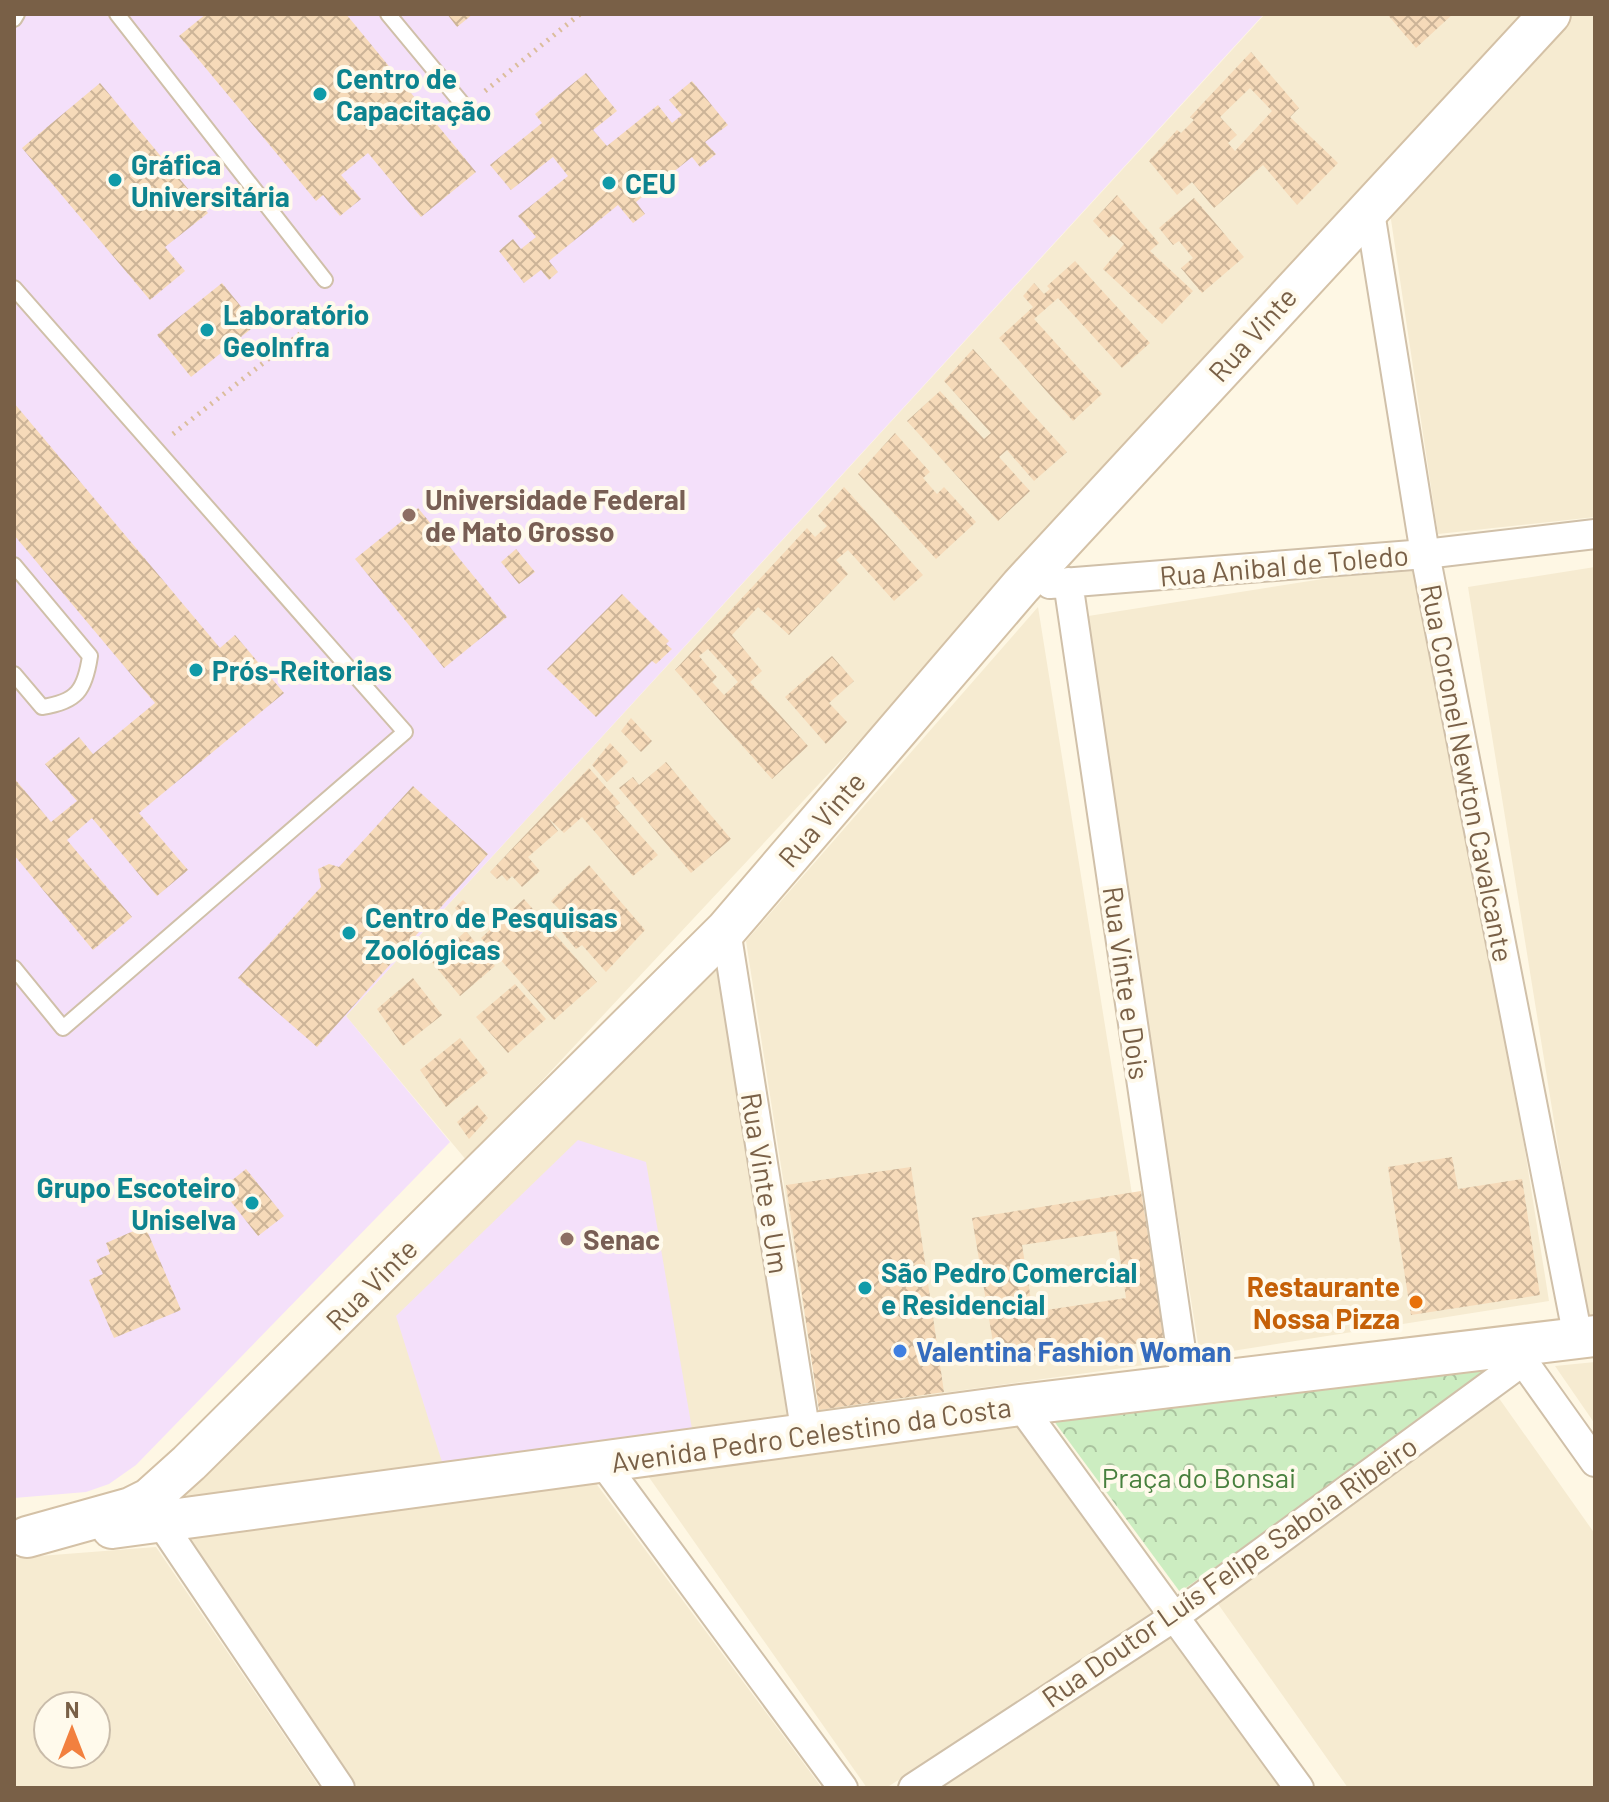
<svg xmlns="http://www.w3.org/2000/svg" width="1609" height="1802" viewBox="0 0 1609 1802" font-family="Barlow,sans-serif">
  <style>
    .residential { fill: #f6ebd1; fill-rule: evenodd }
    .education { fill: #f4e0fa }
    .park { fill: url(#park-crowns) }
    .building { fill: url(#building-cross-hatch); fill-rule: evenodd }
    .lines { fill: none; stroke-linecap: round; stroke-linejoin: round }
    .lane-casing { stroke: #d0c0a9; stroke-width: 18 }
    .street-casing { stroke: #d0c0a9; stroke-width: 32 }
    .secondary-casing { stroke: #d4c1a6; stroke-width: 44 }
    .path { stroke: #dbbd9c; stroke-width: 5; stroke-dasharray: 2 6; stroke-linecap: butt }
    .lane { stroke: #fff; stroke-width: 14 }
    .street { stroke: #fff; stroke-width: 28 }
    .secondary { stroke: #fff; stroke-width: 40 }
    .culture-dot { fill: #0f9aa8; stroke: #fffaec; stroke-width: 3 }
    .education-dot { fill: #8d6e63; stroke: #fffaec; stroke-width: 3 }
    .food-dot { fill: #e8710a; stroke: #fffaec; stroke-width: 3 }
    .shop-dot { fill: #3f7fe0; stroke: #fffaec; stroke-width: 3 }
    .labels { text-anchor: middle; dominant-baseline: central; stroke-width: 8; stroke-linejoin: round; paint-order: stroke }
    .culture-label { font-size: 28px; font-weight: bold; fill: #0d838f; stroke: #fffaec; text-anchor: start }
    .street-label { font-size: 28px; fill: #796047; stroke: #fffaec }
    .education-label { font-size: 28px; font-weight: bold; fill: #785e54; stroke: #fffaec; text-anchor: start }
    .food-label { font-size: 28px; font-weight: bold; fill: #c56008; stroke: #fffaec; text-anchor: end }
    .shop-label { font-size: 28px; font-weight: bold; fill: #366cbe; stroke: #fffaec; text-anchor: start }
    .park-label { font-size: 28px; fill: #48803e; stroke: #fffaec }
  </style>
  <defs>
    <pattern id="park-crowns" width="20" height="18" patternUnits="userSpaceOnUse" patternTransform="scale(2)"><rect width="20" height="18" fill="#ccedc1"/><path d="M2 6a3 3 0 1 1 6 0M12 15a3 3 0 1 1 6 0" fill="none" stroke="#aac39f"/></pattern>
    <pattern id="building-cross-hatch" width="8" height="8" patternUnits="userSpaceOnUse" patternTransform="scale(2)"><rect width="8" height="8" fill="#f6dab9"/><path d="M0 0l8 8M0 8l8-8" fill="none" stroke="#ccb498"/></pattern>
  </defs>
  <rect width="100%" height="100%" fill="#fef7e4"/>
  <path class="residential" d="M1265,14H1538L467,1161L346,1016Z
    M1574,14H1595V517L1438,534L1390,213Z
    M1431,562L1549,1301L1200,1356L1082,617Z
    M1595,567V1325L1587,1326L1468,587Z
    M1038,607L1159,1363L819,1410L746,941Z
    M718,961L788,1422L159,1509Z
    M1595,1362V1424L1555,1366Z
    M1496,1394L1595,1534V1788H1348L1211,1594Z
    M1018,1424L1158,1614L886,1788H867L646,1473Z
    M595,1482L822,1788H358L188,1537Z
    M156,1547L320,1788H14V1558ZM48,1706H96V1754H48Z
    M1173,1616L1295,1788H927Z"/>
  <path class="education" d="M14,14H1264L346,1016L450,1142L136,1465L109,1484L86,1492L14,1498Z
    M578,1140L646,1162L692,1429L442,1462L396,1316Z"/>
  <path class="park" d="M1523,1350L1180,1592L1048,1413Z"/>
  <path class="building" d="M206,14H346L476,172L421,217L368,153L341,175L361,199L340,216L323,195L316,201L179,36Z
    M447,14H473L457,27Z
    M1387,14H1453L1416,48Z
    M1251,52L1299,108L1290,117L1338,163L1297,205L1263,165L1214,208L1192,182L1177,195L1149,161L1177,130L1181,133L1194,120L1190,117ZM1250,88L1272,111L1235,151L1228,143L1237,135L1220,117Z
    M586,73L617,111L593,130L607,146L658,105L672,123L682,115L669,100L692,81L728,125L705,142L716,154L700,167L692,157L636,202L645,214L633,223L618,205L549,261L558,272L549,280L541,270L524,283L499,251L513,239L521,249L536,237L518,216L568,176L553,157L511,190L490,165L542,123L535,114Z
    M100,83L208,213L165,247L185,271L150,300L22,148Z
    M1117,195L1159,243L1150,251L1193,291L1162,324L1103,269L1124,244L1113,234L1109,238L1093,221Z
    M1194,198L1244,257L1202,293L1181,268L1193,258L1179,241L1173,245L1159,228Z
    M1075,261L1150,343L1122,368L1058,298L1034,319L1102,394L1073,421L999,338L1033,307L1023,296L1034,283L1044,294L1050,289L1047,286Z
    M222,283L256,325L191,377L157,335Z
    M973,349L1067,452L1034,481L1007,450L999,457L1030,491L998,521L907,421L940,391L984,439L991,433L944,381Z
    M14,403L220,648L235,635L284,693L139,813L188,870L157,896L92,818L67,840L132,917L93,950L14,855V778L51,822L77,801L45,764L79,737L93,754L155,703L14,535Z
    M895,433L930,472L923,478L937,494L944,487L976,522L936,559L858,474Z
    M844,487L923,575L894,601L848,550L836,560L848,574L789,635L758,607L732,635L762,671L750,682L808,746L772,779L675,670L807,528L815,537L827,526L818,516ZM708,649L738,682L724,695L712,682L717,677L699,656Z
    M418,508L507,617L444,668L355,559Z
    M516,549L535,572L519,584L501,562Z
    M622,594L669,641L666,644L672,649L656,664L652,661L596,717L547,669Z
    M832,656L854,681L829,703L847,722L826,744L785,697Z
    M631,718L652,741L641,752L621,731Z
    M610,743L628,762L607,782L592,765Z
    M666,762L731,839L691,873L619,788L633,777L639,785Z
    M589,768L620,803L615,807L658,855L633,876L582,817L564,833L548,818L558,831L528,857L540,871L522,887L512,876L507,881L502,875L497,879L490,872Z
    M413,786L488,854L317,1047L238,978L321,887L318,869L329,864L339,867Z
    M589,865L645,930L606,972L582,945L576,949L554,923L564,914L551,901Z
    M524,899L597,982L554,1020L481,938Z
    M463,900L474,911L465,919L455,908Z
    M466,931L495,966L460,996L431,961Z
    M413,978L442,1015L403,1046L377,1009Z
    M515,984L546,1019L508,1053L476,1017Z
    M460,1038L488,1073L446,1107L420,1070Z
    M477,1105L488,1118L469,1139L457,1122Z
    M1452,1157L1458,1189L1522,1179L1540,1295L1411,1315L1388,1167Z
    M911,1167L944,1392L819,1410L786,1185Z
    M246,1169L284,1216L258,1236L221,1189Z
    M1141,1191L1165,1339L997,1366L972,1218ZM1116,1231L1126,1298L1033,1312L1022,1245Z
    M145,1226L181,1310L114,1338L89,1280L103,1274L96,1260L110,1254L106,1243Z"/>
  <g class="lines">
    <defs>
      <path id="lane" d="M117,14L325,280
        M388,14L465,107
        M14,19L17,14
        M14,288L405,732L63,1028L14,968
        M14,565L90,656C85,690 77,702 42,707L14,674"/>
      <path id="street" d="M1369,206L1425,554L1578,1338
        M1068,582L1186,1384
        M1050,584L1425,554L1595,534
        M726,930L806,1435
        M1523,1361L1595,1462
        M1020,1405L1299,1788
        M604,1464L843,1788
        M161,1523L340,1788
        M913,1788L1174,1617L1523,1361L1535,1344"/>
      <path id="secondary" d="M112,1528L1020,1405L1595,1336
        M27,1537L131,1508L149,1499L189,1463L726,930L1021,586L1550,14"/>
    </defs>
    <use href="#lane" class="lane-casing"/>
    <use href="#street" class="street-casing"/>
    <use href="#secondary" class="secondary-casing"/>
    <path class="path" d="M485,91L580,14
      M173,434L300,334L320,304"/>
    <use href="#lane" class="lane"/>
    <use href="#street" class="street"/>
    <use href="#secondary" class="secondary"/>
  </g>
  <g class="culture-dot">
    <circle cx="320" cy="94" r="8"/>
    <circle cx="115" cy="180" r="8"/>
    <circle cx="609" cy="183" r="8"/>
    <circle cx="207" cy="330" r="8"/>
    <circle cx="196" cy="670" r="8"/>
    <circle cx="349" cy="933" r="8"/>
    <circle cx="252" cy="1203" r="8"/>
    <circle cx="865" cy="1288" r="8"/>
  </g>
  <g class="education-dot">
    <circle cx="409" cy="515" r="8"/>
    <circle cx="567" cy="1239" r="8"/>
  </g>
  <circle class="food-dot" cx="1416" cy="1302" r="8"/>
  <circle class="shop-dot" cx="900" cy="1351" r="8"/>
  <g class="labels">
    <g class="culture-label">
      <text x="336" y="78">Centro de<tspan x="336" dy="32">Capacitação</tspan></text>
      <text x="131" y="164">Gráfica<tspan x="131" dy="32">Universitária</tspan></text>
      <text x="625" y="183">CEU</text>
      <text x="223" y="314">Laboratório<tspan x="223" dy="32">GeoInfra</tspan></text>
      <text x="212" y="670">Prós-Reitorias</text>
      <text x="365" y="917">Centro de Pesquisas<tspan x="365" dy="32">Zoológicas</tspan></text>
      <text x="236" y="1187" text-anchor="end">Grupo Escoteiro<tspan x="236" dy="32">Uniselva</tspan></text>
      <text x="881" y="1272">São Pedro Comercial<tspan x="881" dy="32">e Residencial</tspan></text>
    </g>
    <g class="street-label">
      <text transform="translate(1252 334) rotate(-48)">Rua Vinte</text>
      <text transform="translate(1284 565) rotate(-5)">Rua Anibal de Toledo</text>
      <text transform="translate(1468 773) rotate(79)">Rua Coronel Newton Cavalcante</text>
      <text transform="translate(821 819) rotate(-49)">Rua Vinte</text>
      <text transform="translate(1127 983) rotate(82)">Rua Vinte e Dois</text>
      <text transform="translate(766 1183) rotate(81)">Rua Vinte e Um</text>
      <text transform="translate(371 1284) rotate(-45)">Rua Vinte</text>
      <text transform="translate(811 1434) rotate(-8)">Avenida Pedro Celestino da Costa</text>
      <text transform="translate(1229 1571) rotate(-35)">Rua Doutor Luís Felipe Saboia Ribeiro</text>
    </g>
    <g class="education-label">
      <text x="425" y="499">Universidade Federal<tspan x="425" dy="32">de Mato Grosso</tspan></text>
      <text x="583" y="1239">Senac</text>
    </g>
    <g class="food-label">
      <text x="1400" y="1286">Restaurante<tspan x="1400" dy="32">Nossa Pizza</tspan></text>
    </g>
    <g class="shop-label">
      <text x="916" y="1351">Valentina Fashion Woman</text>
    </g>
    <g class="park-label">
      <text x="1199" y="1477">Praça do Bonsai</text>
    </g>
  </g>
  <rect width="1609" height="1802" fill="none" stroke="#796047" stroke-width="32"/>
  <g transform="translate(72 1730)"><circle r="38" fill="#fffaec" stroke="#c9bcaa" stroke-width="2"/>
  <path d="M0-6L14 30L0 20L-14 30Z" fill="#f2803f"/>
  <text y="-12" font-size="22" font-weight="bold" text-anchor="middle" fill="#796047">N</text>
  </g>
</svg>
